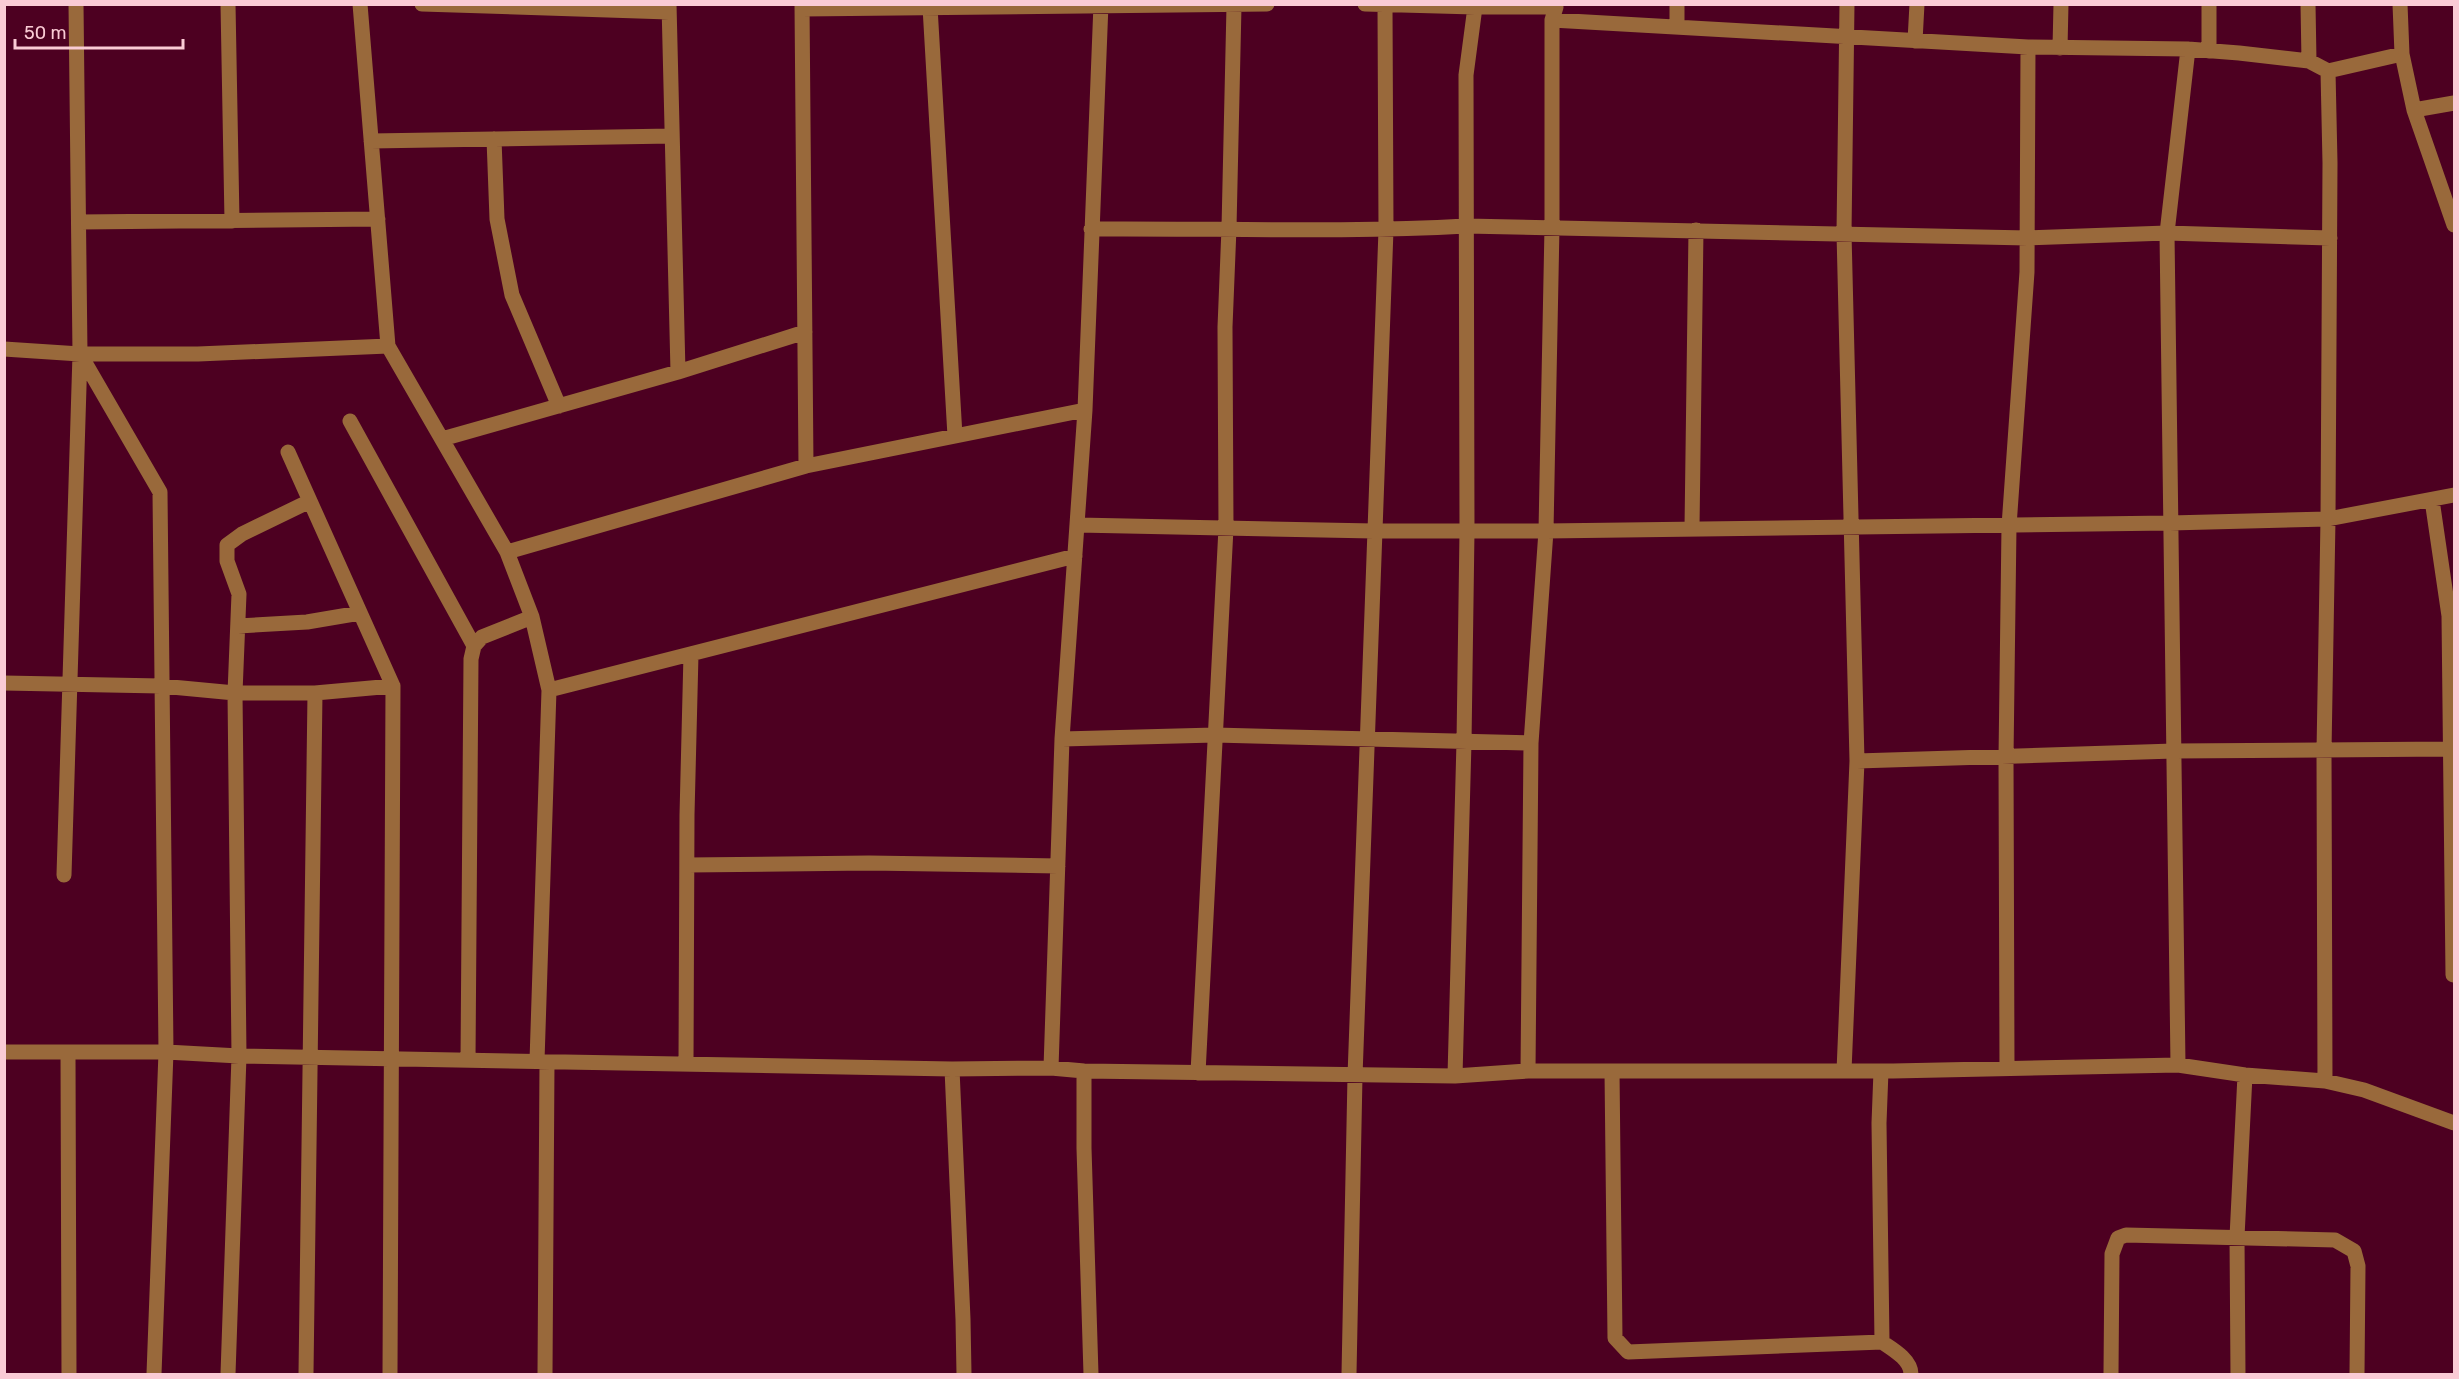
<svg xmlns="http://www.w3.org/2000/svg" width="2459" height="1379" viewBox="0 0 2459 1379" font-family="Rubik,sans-serif">
  <style>
    .lines { fill: none; stroke-linecap: round; stroke-linejoin: round }
    .minor { stroke: #99693b; stroke-width: 15 }
  </style>
  <rect width="100%" height="100%" fill="#4d0021"/>
  <g class="lines">
    <path class="minor" d="M76,4L80,354
      M228,4L232,221
      M360,4L388,346L507,552L806,466L802,4
      M422,4L669,12
      M669,4L678,372
      M1365,4L1475,7
      M2209,4V51
      M2308,4L2309,61
      M2400,4L2402,54L2414,110L2454,225
      M930,7L955,436
      M802,9L1267,4
      M1552,20L2028,47
      M1677,27V4
      M1915,41L1917,4
      M2060,48L2061,4
      M2414,110L2454,103
      M494,139L497,219L512,295L559,406
      M371,141L672,136
      M79,222L378,219
      M1091,229C1216,228 1341,233 1466,226L2028,238L2167,233L2330,238
      M4,349L80,354L160,492L166,1052L154,1374
      M350,421L474,646
      M442,439L678,372L805,332
      M288,452L393,686L390,1374
      M806,466L1085,410
      M2432,500L2449,616L2453,975
      M1078,525L1374,531H1546L2170,523L2328,519L2454,495
      M1692,528L1696,230
      M507,552L532,617L549,690L537,1061
      M238,626L307,622L360,613
      M4,683L161,686L235,693H315L393,686
      M549,690L1075,556
      M1062,739L1215,735L1531,743
      M1857,761L2174,751L2450,749
      M687,865L869,863L1058,866
      M64,875L80,354H198L388,346
      M4,1052H166L239,1056L952,1069L1051,1068L1084,1071L1455,1076L1528,1071H1893L2178,1065L2245,1075L2325,1081L2364,1090L2454,1123
      M68,1053L69,1374
      M468,1060L471,659L474,646L482,637L532,617
      M686,1064L687,815L691,654
      M2178,1065L2167,233L2188,49
      M1051,1068L1062,739L1085,410L1101,4
      M2007,1068L2006,758L2009,526L2027,272L2028,47L2188,49L2239,53L2309,61L2328,71L2402,54
      M952,1069L963,1319L964,1374
      M1084,1071V1148L1091,1374
      M1528,1071L1531,743L1546,531L1552,227V20L1556,7
      M1612,1071L1615,1338L1628,1352L1882,1342
      M1844,1071L1857,761L1844,233L1847,4
      M1881,1071L1879,1123L1882,1342C1894,1350 1911,1360 1911,1374
      M1198,1073L1226,528L1225,327L1229,228L1234,6
      M1455,1076L1464,742L1467,531L1466,75L1475,7H1556L1555,4
      M2325,1081L2324,751L2328,519L2330,163L2328,71
      M228,1374L239,1056L235,693L239,594L227,561V545L242,534L310,501
      M306,1374L315,693
      M545,1374L547,1062
      M1349,1374L1355,1076L1386,230L1385,6
      M2111,1374L2112,1254L2118,1238L2126,1235L2335,1240L2354,1251L2358,1266L2357,1374
      M2238,1374L2237,1237L2245,1075"/>
  </g>
  <rect width="2459" height="1379" fill="none" stroke="#facbd5" stroke-width="12"/>
  <path d="M15 39v9h168v-9" fill="none" stroke="#facbd5" stroke-width="3"/>
  <text x="24" y="39" font-size="18" fill="#facbd5" stroke="#4d0021" stroke-width="4.5" paint-order="stroke">50 m</text>
</svg>
